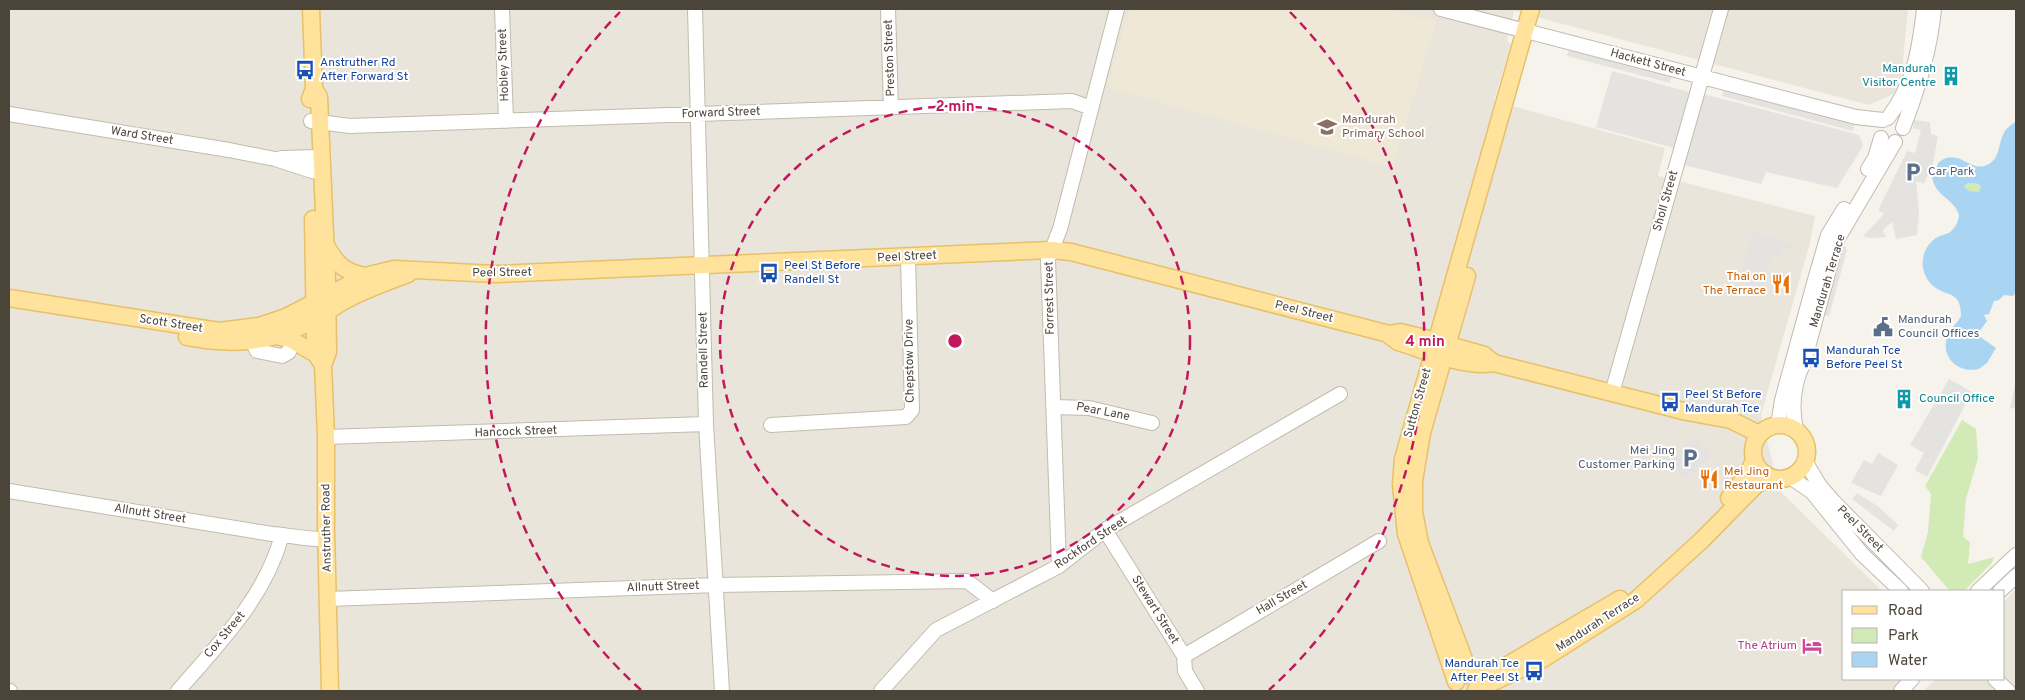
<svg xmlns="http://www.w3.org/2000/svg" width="2025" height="700" viewBox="0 0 2025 700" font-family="Overpass,sans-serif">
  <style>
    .residential { fill: #eae5da }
    .education { fill: #efe8d6 }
    .green { fill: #d2eab5 }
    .parking { fill: #e5e3e0 }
    .water { fill: #a9d4f2; fill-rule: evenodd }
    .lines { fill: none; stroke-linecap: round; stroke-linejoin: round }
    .minor-casing { stroke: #c2bbae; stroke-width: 16 }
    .major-casing { stroke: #e6c16a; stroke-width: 19 }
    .minor { stroke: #fff; stroke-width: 14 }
    .major { stroke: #ffe39c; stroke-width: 16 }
    .ring { fill: none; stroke: #c2185b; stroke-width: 2.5; stroke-dasharray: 9 6 }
    .labels { text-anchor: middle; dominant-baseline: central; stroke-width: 4; stroke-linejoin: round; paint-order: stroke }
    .street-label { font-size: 12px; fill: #4b4439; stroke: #fff }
    .transit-label { font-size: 12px; fill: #164399; stroke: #fff; text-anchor: start }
    .culture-label { font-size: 12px; fill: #0d838f; stroke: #fff; text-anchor: end }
    .education-label { font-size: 12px; fill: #785e54; stroke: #fff; text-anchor: start }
    .service-label { font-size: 12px; fill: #4e5e75; stroke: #fff; text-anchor: start }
    .food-label { font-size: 12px; fill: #c56008; stroke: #fff; text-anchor: end }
    .hotel-label { font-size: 12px; fill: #b23c85; stroke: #fff; text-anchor: end }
    .centre { fill: #c2185b; stroke: #fff; stroke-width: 2.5 }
    .ring-label { font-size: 15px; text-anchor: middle; font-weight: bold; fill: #c2185b; stroke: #fff; stroke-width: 4; stroke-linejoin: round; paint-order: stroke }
  </style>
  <rect width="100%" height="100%" fill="#f6f3ec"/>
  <path class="residential" d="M9,9H1908L1901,81L1893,94L1869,105L1514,11L1507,40L1511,45L1494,101L1665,148L1658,176L1815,216L1810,243L1761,415L1779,490L1882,591H1844V679H1914L1903,691H9Z
    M2016,589V691H1923L1936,679H2004V602Z"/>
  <path class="education" d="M1130,9H1387L1436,21L1393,167L1107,87Z"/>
  <path class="green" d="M1968,183H1976L1981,186L1979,193L1969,191L1964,186Z
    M1962,420L1976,429L1978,458L1966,499L1963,537L1970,542L1968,564L1994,557L1992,563L1964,591L1949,590L1921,557L1928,532L1931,494L1925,486Z"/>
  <path class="parking" d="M1569,48L1672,75L1670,83L1567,56Z
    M1612,71L1689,92L1674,148L1596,127Z
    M1724,88L1855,123L1853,131L1722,96Z
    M1704,94L1859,135L1863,146L1837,188L1766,172L1761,184L1684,165Z
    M1914,120L1930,122L1931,134L1938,136L1933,163L1924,184L1916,181L1919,212L1917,235L1896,239L1892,222L1883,230L1886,237L1869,238L1863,236L1884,214L1878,210L1907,151L1915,153L1921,130L1913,128Z
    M1752,232L1795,244L1794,248L1783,250L1779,258L1772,256L1762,293L1738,286Z
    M1840,239L1847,250L1829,316L1819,313Z
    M1949,379L1972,392L1927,477L1915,470L1924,453L1910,445Z
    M2015,384H2016V409L2010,408Z
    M1694,437L1712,455L1686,480L1669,462Z
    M1878,453L1898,465L1881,496L1851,483L1864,460L1872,464Z
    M1857,493L1879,507L1898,525L1894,531L1852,499Z"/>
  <path class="water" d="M2016,122V292L2013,296L2004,295L1999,300L1994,301L1989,314L1984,315L1987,321L1979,332V336L1996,348L1987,363L1979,369C1958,374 1939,356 1948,335C1951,327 1958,323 1961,316C1961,289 1946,298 1932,285C1918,271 1920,249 1936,238C1942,234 1949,235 1953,229C1957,225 1958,221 1959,215C1954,198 1934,196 1932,176L1939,162C1960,147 1969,173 1987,165C2006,156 1993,133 2016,122ZM1968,183H1976L1981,186L1979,192L1969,191L1964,186Z"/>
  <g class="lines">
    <defs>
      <path id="minor" d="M502,9L506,121
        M695,9L706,424L722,691
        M888,9L891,107
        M1441,9L1856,117L1883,120
        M9,114L229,150L275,159L312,171L321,172
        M1888,118C1914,84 1919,51 1924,9
        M311,121L350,126L1072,101L1091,108
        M1903,128C1918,89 1930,51 1934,9
        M281,158L320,157
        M1868,169L1875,158L1881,138
        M252,341L257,351L282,356L289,352L291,344
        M1612,393L1721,9
        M1053,407L1089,408L1152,423
        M771,425L906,417L912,410L908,258
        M1778,425L1782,400L1816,276L1828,235L1844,209
        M1796,430C1791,406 1793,384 1804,362L1837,240L1895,142
        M326,437L706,424
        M1805,461L1820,486L1834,502L1922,591
        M1790,477L1812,492L1862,554L1901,591
        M9,491L272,534C291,535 307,540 326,539
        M1105,530L1184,656L1185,671L1197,691
        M1059,566L1048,259L1060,229L1117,9
        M1978,591L2016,555
        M2000,591L2016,576
        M328,599L717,585L967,581L993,601
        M1184,656L1379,541
        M1995,679L2008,691
        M9,691H10
        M178,691C220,642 265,598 282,535
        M881,691L936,630L1059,566L1105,530L1340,394
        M1901,691L1912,679"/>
      <path id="major" d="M314,89L319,97L327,280L328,352L323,365L326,437V531L330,691
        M310,99L314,89L311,9
        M313,219L315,335L316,354L323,365
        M327,247C337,265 345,272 365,276
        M1467,276L1422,433L1414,481V512L1420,543L1470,675
        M9,298L219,331L259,326L286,317L365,276L394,269L496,274L1051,250L1071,252L1389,334L1400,332L1421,337L1484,355L1494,363
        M276,336L290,339L316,354
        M1390,336L1398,342C1428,351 1463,368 1494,363L1687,412L1731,420L1759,434
        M187,337C228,345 266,344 304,325C318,318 330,309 344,301C364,290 386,282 408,274
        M1753 452a27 27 0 1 1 54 0a27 27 0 1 1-54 0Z
        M1729,498L1748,474L1754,460
        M1471,676L1499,670L1620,599
        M1456,682L1406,534L1401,484L1403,459L1531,9
        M1476,690L1543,659L1636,600L1702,540L1757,484L1773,478"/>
    </defs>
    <use href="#minor" class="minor-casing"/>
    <use href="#major" class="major-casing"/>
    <use href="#minor" class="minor"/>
    <use href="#major" class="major"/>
  </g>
  <g class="ring">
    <circle cx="955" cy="341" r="235"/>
    <path d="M641 690A470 470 0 0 1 620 12M1290 12A470 470 0 0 1 1269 690"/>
  </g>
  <defs>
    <symbol id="bus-bare" viewBox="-9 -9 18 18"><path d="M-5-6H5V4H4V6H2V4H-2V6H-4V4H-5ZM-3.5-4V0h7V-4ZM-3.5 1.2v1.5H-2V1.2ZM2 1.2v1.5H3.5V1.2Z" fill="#1a4fb4" stroke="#fff" stroke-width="2.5" paint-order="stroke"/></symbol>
    <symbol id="building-bare" viewBox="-9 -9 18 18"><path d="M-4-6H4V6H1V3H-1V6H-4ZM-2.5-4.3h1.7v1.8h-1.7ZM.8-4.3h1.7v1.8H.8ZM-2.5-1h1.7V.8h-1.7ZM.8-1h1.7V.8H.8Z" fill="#0f9aa8" stroke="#fff" stroke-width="2.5" paint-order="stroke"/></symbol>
    <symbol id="school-bare" viewBox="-9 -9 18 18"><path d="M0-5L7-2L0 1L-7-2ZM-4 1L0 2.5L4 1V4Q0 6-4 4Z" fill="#8d6e63" stroke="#fff" stroke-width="2.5" paint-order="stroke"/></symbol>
    <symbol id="parking-bare" viewBox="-9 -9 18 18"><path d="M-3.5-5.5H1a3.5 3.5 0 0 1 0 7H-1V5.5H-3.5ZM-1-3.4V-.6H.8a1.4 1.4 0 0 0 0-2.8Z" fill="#5c6f8a" stroke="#fff" stroke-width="2.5" paint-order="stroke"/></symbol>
    <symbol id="restaurant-bare" viewBox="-9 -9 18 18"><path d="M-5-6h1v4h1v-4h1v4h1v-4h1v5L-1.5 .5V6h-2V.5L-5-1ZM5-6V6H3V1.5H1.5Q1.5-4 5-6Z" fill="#e8710a" stroke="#fff" stroke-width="2.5" paint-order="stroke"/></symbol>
    <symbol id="civic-bare" viewBox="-9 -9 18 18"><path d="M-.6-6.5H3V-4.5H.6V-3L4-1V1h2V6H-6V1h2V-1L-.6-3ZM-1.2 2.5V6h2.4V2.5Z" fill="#5c6f8a" stroke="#fff" stroke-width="2.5" paint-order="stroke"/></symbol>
    <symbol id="hotel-bare" viewBox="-9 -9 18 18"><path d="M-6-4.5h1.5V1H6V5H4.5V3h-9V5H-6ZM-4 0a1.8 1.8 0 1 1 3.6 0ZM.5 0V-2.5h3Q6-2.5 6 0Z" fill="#d1479c" stroke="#fff" stroke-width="2.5" paint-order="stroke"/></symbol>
  </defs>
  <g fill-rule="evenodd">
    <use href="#bus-bare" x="291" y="56" width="28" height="28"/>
    <use href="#building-bare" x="1937" y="62" width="28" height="28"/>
    <use href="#school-bare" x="1313" y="113" width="28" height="28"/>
    <use href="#parking-bare" x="1899" y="158" width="28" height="28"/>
    <use href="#bus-bare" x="755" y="259" width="28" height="28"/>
    <use href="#restaurant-bare" x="1767" y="270" width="28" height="28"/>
    <use href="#civic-bare" x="1869" y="313" width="28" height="28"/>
    <use href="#bus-bare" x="1797" y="344" width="28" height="28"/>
    <use href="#building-bare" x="1890" y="385" width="28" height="28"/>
    <use href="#bus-bare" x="1656" y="388" width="28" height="28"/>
    <use href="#parking-bare" x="1676" y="444" width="28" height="28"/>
    <use href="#restaurant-bare" x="1695" y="465" width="28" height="28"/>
    <use href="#hotel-bare" x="1798" y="632" width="28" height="28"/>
    <use href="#bus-bare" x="1520" y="657" width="28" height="28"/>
  </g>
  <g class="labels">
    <g class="street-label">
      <text transform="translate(890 58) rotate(-92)">Preston Street</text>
      <text transform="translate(1648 63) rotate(15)">Hackett Street</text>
      <text transform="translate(504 65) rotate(-92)">Hobley Street</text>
      <text transform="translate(721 113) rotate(-2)">Forward Street</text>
      <text transform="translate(142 136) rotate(9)">Ward Street</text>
      <text transform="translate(1666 201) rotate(-74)">Sholl Street</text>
      <text transform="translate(907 257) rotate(-3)">Peel Street</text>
      <text transform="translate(502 273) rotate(-1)">Peel Street</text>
      <text transform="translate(1828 281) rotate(-73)">Mandurah Terrace</text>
      <text transform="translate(1050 298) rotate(-91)">Forrest Street</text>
      <text transform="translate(1304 312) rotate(14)">Peel Street</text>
      <text transform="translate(171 324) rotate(9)">Scott Street</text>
      <text transform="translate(704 350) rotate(-91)">Randell Street</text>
      <text transform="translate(910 361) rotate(-91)">Chepstow Drive</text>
      <text transform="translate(1418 403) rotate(-74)">Sutton Street</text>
      <text transform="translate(1103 412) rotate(11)">Pear Lane</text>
      <text transform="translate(516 432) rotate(-2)">Hancock Street</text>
      <text transform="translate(150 514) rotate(9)">Allnutt Street</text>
      <text transform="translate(327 528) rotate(-91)">Anstruther Road</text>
      <text transform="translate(1860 529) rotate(45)">Peel Street</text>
      <text transform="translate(1091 543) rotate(-34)">Rockford Street</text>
      <text transform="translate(663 587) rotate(-2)">Allnutt Street</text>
      <text transform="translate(1282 598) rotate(-30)">Hall Street</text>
      <text transform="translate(1155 610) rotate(58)">Stewart Street</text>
      <text transform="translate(1598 623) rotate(-33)">Mandurah Terrace</text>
      <text transform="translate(225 635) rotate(-50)">Cox Street</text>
    </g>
    <g class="transit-label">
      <text x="320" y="63">Anstruther Rd<tspan x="320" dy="14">After Forward St</tspan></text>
      <text x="784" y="266">Peel St Before<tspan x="784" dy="14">Randell St</tspan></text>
      <text x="1826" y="351">Mandurah Tce<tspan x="1826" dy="14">Before Peel St</tspan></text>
      <text x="1685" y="395">Peel St Before<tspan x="1685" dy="14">Mandurah Tce</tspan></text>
      <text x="1519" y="664" text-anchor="end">Mandurah Tce<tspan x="1519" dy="14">After Peel St</tspan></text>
    </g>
    <g class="culture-label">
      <text x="1936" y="69">Mandurah<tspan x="1936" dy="14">Visitor Centre</tspan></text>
      <text x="1919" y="399" text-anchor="start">Council Office</text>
    </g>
    <g class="education-label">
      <text x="1342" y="120">Mandurah<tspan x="1342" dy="14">Primary School</tspan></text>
    </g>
    <g class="service-label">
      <text x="1928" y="172">Car Park</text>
      <text x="1898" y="320">Mandurah<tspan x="1898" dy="14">Council Offices</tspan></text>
      <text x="1675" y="451" text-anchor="end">Mei Jing<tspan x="1675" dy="14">Customer Parking</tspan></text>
    </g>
    <g class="food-label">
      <text x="1766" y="277">Thai on<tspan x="1766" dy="14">The Terrace</tspan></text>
      <text x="1724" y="472" text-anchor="start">Mei Jing<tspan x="1724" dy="14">Restaurant</tspan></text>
    </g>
    <g class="hotel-label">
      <text x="1797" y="646">The Atrium</text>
    </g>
  </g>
  <circle cx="955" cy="341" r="8" class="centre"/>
  <g class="ring-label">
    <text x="955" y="111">2 min</text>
    <text x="1425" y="346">4 min</text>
  </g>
  <rect width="2025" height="700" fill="none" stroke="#4b4439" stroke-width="20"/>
  <rect x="1842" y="590" width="162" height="90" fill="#ffffff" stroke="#b7b4b0"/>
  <rect x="1852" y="606" width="25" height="8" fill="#ffe39c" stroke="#b7b4b0"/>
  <text x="1888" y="615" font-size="15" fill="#4b4439">Road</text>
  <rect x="1852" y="628" width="25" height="15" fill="#d2eab5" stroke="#b7b4b0"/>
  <text x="1888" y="640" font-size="15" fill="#4b4439">Park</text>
  <rect x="1852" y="652" width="25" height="15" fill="#a9d4f2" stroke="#b7b4b0"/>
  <text x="1888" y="665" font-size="15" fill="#4b4439">Water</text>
</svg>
